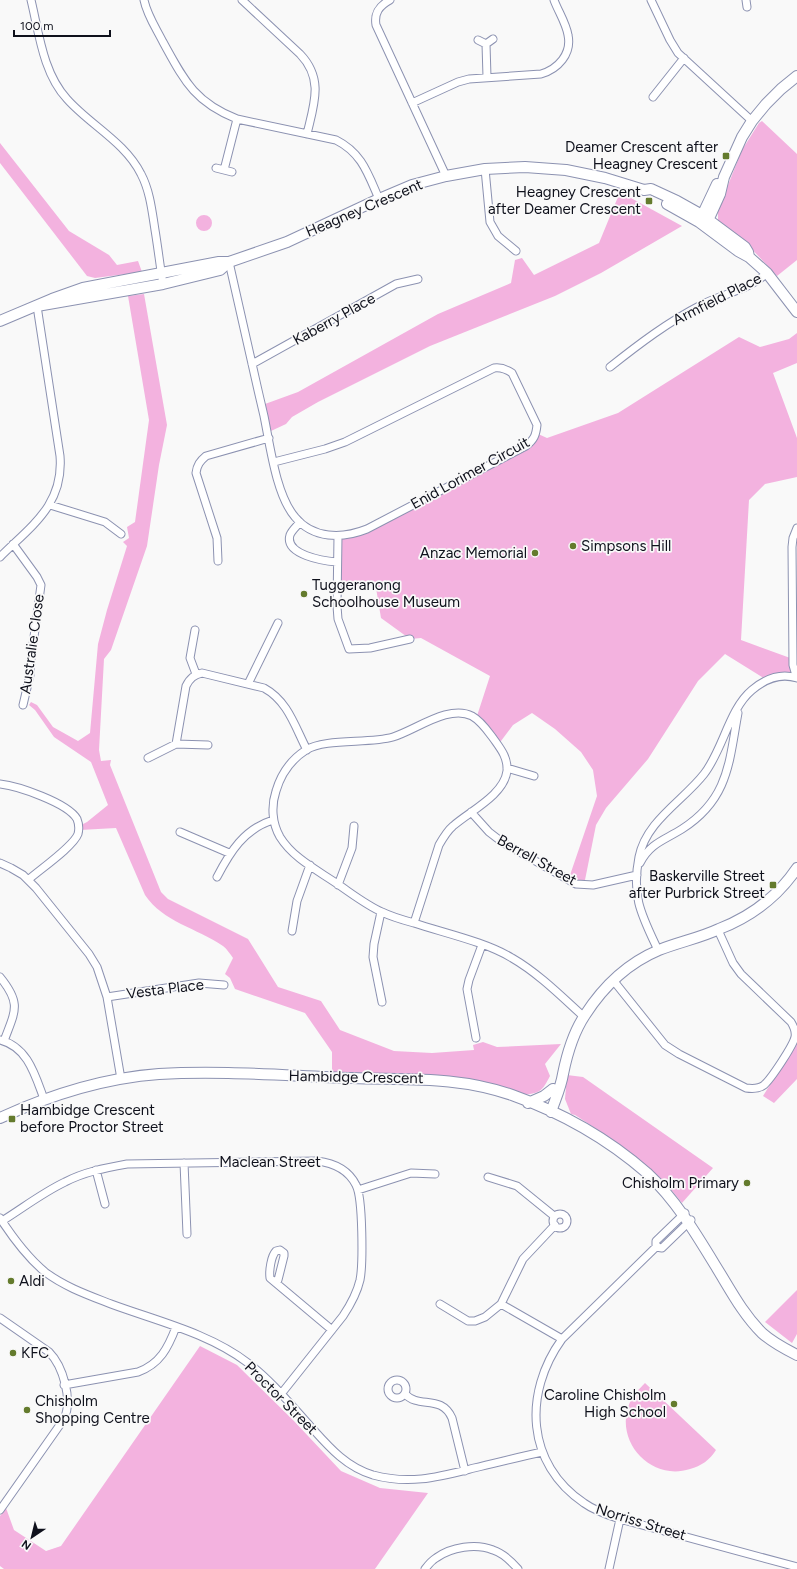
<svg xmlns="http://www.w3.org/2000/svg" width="797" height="1569" viewBox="0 0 797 1569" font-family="Figtree,sans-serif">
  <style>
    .green { fill: #f3b2df }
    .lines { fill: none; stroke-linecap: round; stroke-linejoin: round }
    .street-casing { stroke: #8c92b1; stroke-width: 9 }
    .secondary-casing { stroke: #8c92b1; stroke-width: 12 }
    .street { stroke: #fff; stroke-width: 7 }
    .secondary { stroke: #fff; stroke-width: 10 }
    .poi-dot { fill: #647b2d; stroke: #f9f9f9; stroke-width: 1.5 }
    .labels { text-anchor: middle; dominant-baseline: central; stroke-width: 3.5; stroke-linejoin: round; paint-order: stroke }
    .poi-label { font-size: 15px; fill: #0f111c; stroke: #f9f9f9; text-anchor: end }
    .street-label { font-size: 15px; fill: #0f111c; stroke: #f9f9f9 }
  </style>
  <rect width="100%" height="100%" fill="#f9f9f9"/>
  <path class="green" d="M762,121L797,154V260L777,276L748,245L718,220V210L742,150L759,123Z
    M0,143L69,231L109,255L117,265L138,261L142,272L95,278L87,276L0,163Z
    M620,192L682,226L601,273L555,296L430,346L318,402L292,417L286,424L271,431L265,404L298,392L438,314L511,283L515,260L522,258L534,275L599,243Z
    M196 223a8 8 0 1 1 16 0a8 8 0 1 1-16 0Z
    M144,294L167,425L159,465L147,546L111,650L104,659L99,750L101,761L111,760L110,765L161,892L168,899L248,939L278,987L321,1001L340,1030L394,1051L432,1053L474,1050L473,1045L483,1042L497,1047L561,1044L545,1064L550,1076C542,1091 541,1093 523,1095L400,1074L332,1072V1052L305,1013L235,989L230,978L225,974L233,958C230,954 227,949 223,946C197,928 163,922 145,895L116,828L80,830L81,825L87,822L108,805L91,762L54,737L35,710L29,705L31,702L37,705L53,727L78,741L90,733L98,644L107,610L127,546L123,542L129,538L127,527L135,522L149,420L128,296Z
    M797,333V363L773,373L797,438V477L765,484L749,500L741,640L793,659L794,677L767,680L725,654L698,681L648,759L606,808L596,825L584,885L568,881L597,796L593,770L581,752L555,729L532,713L513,725L498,745L476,719L490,676L421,638L410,639L381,618L375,582L337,591L338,536L355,534L526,446L536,433L547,438L618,413L739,337L760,347L789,339Z
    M797,1041V1079L774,1103L763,1096Z
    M567,1075L583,1077L713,1168L682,1203C654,1166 614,1140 575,1115L571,1114L565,1099Z
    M797,1290V1334L792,1343L765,1322Z
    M200,1346L237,1365L293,1420L341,1471L380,1488L428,1493L375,1569H4L0,1566V1516L6,1508L14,1530L46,1551L61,1546Z
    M645,1383L716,1450C710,1460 701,1466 690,1469C650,1482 613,1440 630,1402C634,1394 639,1389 645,1383Z"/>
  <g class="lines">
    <defs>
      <path id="street" d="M31,0C39,33 43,73 67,99C90,125 125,142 141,174C150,191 152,211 155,230C158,248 160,266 163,284
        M144,0C147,15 156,28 163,42C184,80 194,102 237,119L336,140C362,153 368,174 379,199
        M242,0L300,54C324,79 314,104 307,134
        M390,0C379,6 374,13 376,25L446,176
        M651,0L670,40L678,53L752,121
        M746,0L747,7
        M478,40L486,44L487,77
        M486,44L493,39
        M653,97L684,58
        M412,103L458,82L469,79L541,74C558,69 572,54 568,35C566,23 558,11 554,0
        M216,168L224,170L237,119
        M485,169L490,222L498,236L516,251
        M224,170L232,172
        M229,262C241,314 252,365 264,416C270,445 276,495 295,517C313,539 342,539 367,529L526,446C534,440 536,435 537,425L512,373C506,369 501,367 494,368L345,442L325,449L274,462
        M252,364L396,284L418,279
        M610,367C639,344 668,322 701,305C722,294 749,290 767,273
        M50,505L105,522L121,534
        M300,522C297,526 292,530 290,535C284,555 324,561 337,562
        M338,536L337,606L338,619L349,649L370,648L410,639
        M13,544L37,577L41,585L31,659L30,675L23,705
        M0,557C31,526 64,505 60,456L37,306
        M218,561L217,538L196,473C197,465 200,461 206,456L269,438
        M195,630L190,658L196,674
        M795,672L793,665L792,547L793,538L797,528
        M248,684L278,623
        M176,744L186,686C190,678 194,675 202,673L264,688C288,701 295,727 307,750
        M148,758L176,744L208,745
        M507,768L534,776
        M0,784C18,786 68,803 77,819C79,824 79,830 78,834C73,847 39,870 28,880
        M471,812L489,832L502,842L576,884L593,885L637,875
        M180,832L229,853
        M0,863L11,868L23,875L36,888L89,954L97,967L107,997L121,1079
        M640,863C650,843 665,840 682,829C729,799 729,762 738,713
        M217,877C230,852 244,829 273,820
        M338,885L352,848L354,826
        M381,912L374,944L373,957L382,1002
        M414,923C403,920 392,917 382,912C366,905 351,893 336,883C317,870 293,858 280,837C272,823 271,806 276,791C281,774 292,759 306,750C325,738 369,744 393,737C416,730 449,704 472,716C481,721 487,730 493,738C500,748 508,757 507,771C504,795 470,811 453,826C447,831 443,838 439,845L414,923C444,933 486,942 512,958C538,973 561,996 583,1016
        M292,931L297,901L310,865
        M658,950C642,916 631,897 639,857C646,821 683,801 704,774C723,750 729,709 752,690C765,679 781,673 797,678
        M0,977C22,1004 15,1011 4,1041
        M613,980L665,1045L679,1054L746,1088C753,1089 759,1089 764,1085C771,1079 793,1046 795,1037C796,1032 794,1027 791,1022L741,974L733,963L718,930
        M107,997L199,983L224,985
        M476,1038L467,989L469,980L482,945
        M0,1040C28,1047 35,1075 44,1099
        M184,1163L187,1234
        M96,1170L105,1204
        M488,1177L517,1186L554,1216
        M358,1190L411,1173L435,1174
        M685,1213L656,1241V1247L562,1339C523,1393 526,1464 584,1503C595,1511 608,1515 620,1519L797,1567
        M553 1221a7 7 0 1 1 14 0a7 7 0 1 1-14 0Z
        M0,1218C13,1238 27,1257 45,1272C65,1287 88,1295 111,1304C157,1321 209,1333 248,1363C272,1381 291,1405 311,1427C329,1447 346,1467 373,1475C410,1485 438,1477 474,1468C496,1463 519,1457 542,1452
        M2,1221C23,1208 42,1193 65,1182C84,1172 105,1168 127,1164L317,1161C334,1163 348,1169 356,1185C363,1198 363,1265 360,1280C357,1293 351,1304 343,1316L281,1394
        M656,1247L662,1248L691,1220
        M275,1282L278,1280L284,1256V1253L280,1250L276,1251C271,1256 269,1271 270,1278L332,1330
        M440,1304L468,1321H475L485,1317L501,1304L523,1259L555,1225
        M501,1304L562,1339
        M0,1318L49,1352C63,1366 73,1400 64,1419L0,1510
        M388 1389a9 9 0 1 1 18 0a9 9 0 1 1-18 0Z
        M64,1385L138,1372C160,1364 168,1348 176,1327
        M405,1394C419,1409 441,1394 452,1418L465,1471
        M425,1569C428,1565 431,1561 436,1558C451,1547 476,1543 493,1550C503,1553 511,1561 518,1569
        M609,1569L620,1519"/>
      <path id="secondary" d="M667,204L699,222L738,251L749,257L767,273L797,312
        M700,220L717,184
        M706,225L720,194L724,177L742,137L752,121L766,104L781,89L797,76
        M37,306L163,284L220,270L229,262L287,242L379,199L412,185L446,176L485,169L525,167L566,170L605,178L644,190L651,189L677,201L702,215L745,247L748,252L749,257
        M0,321L52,299L83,288L219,262H229
        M528,1103L544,1096L553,1089
        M551,1112C555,1100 561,1087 563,1074C567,1054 573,1033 585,1015C603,987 628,963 659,950C679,942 700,938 719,929C750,917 778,896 797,868
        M0,1118C50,1095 104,1078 159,1074C222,1070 289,1076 352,1078C408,1080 458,1076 512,1095C560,1112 608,1139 647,1173C675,1199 695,1232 715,1265C730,1289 742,1313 762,1333C772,1342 785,1349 797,1355"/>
    </defs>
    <use href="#street" class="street-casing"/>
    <use href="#secondary" class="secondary-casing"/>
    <use href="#street" class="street"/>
    <use href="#secondary" class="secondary"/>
  </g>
  <g class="poi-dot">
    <rect x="722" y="152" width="8" height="8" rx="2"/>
    <rect x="645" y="197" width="8" height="8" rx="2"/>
    <circle cx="573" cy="546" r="4"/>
    <circle cx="535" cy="553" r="4"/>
    <circle cx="304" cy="594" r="4"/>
    <rect x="769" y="881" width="8" height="8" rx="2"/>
    <rect x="8" y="1115" width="8" height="8" rx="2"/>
    <circle cx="747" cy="1183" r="4"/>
    <circle cx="11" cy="1281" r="4"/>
    <circle cx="13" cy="1353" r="4"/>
    <circle cx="674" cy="1404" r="4"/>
    <circle cx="27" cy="1410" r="4"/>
  </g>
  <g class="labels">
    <g class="poi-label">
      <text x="718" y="147">Deamer Crescent after<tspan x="718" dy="17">Heagney Crescent</tspan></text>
      <text x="641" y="192">Heagney Crescent<tspan x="641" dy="17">after Deamer Crescent</tspan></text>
      <text x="581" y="546" text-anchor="start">Simpsons Hill</text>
      <text x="527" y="553">Anzac Memorial</text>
      <text x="312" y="585" text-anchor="start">Tuggeranong<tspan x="312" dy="17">Schoolhouse Museum</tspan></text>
      <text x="765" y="876">Baskerville Street<tspan x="765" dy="17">after Purbrick Street</tspan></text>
      <text x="20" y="1110" text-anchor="start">Hambidge Crescent<tspan x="20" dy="17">before Proctor Street</tspan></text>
      <text x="739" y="1183">Chisholm Primary</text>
      <text x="19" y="1281" text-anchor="start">Aldi</text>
      <text x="21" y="1353" text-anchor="start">KFC</text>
      <text x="666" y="1395">Caroline Chisholm<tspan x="666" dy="17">High School</tspan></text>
      <text x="35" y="1401" text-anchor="start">Chisholm<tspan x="35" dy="17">Shopping Centre</tspan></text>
    </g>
    <g class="street-label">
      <text transform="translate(364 208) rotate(-23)">Heagney Crescent</text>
      <text transform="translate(717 299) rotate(-27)">Armfield Place</text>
      <text transform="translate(334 319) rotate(-29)">Kaberry Place</text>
      <text transform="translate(470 473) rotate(-29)">Enid Lorimer Circuit</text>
      <text transform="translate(32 644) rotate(-82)">Australie Close</text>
      <text transform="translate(537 860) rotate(29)">Berrell Street</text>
      <text transform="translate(165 989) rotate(-7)">Vesta Place</text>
      <text transform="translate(356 1077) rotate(1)">Hambidge Crescent</text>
      <text x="270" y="1162">Maclean Street</text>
      <text transform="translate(281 1398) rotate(45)">Proctor Street</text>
      <text transform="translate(641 1522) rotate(17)">Norriss Street</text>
    </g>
  </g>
  <g transform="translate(32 1537) rotate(215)" stroke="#f9f9f9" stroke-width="3" paint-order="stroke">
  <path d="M0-3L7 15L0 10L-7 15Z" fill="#0f111c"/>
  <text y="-6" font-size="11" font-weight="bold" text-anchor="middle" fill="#0f111c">N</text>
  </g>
  <path d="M14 30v6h96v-6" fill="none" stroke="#0f111c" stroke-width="2"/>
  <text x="20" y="30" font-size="12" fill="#0f111c" stroke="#f9f9f9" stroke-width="3" paint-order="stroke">100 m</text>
</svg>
